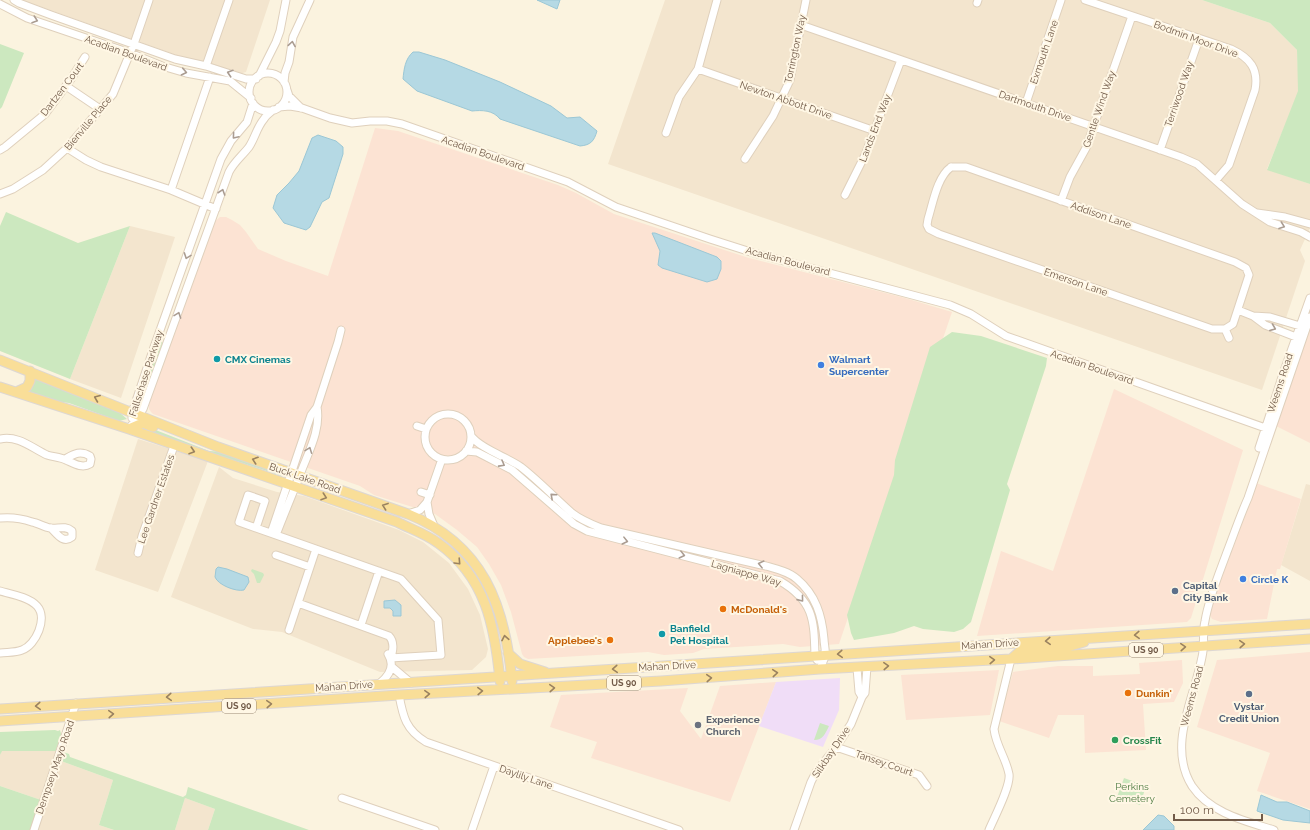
<svg xmlns="http://www.w3.org/2000/svg" width="1310" height="830" viewBox="0 0 1310 830" font-family="Raleway,sans-serif">
  <style>
    .residential { fill: #f3e5ce }
    .commercial { fill: #fce3d3 }
    .education { fill: #f0ddf7 }
    .green { fill: #cce8bf }
    .water { fill: #b5d9e4; stroke: #9bc7d5 }
    .lines { fill: none; stroke-linecap: round; stroke-linejoin: round }
    .minor-casing { stroke: #dfd0bc; stroke-width: 9 }
    .major-casing { stroke: #ddd7d3; stroke-width: 11 }
    .minor { stroke: #fff; stroke-width: 7 }
    .major { stroke: #f9de98; stroke-width: 9 }
    .oneway { stroke: #aa9c91 }
    .oneway2 { stroke: #9a8260 }
    .culture-dot { fill: #0f9aa8; stroke: #fff7e5; stroke-width: 1.5 }
    .shop-dot { fill: #3f7fe0; stroke: #fff7e5; stroke-width: 1.5 }
    .service-dot { fill: #5c6f8a; stroke: #fff7e5; stroke-width: 1.5 }
    .food-dot { fill: #e8710a; stroke: #fff7e5; stroke-width: 1.5 }
    .worship-dot { fill: #6b7280; stroke: #fff7e5; stroke-width: 1.5 }
    .leisure-dot { fill: #2e9e5b; stroke: #fff7e5; stroke-width: 1.5 }
    .labels { text-anchor: middle; dominant-baseline: central; stroke-width: 4; stroke-linejoin: round; paint-order: stroke }
    .shield { fill: #fff7e5; stroke: #9c8977; stroke-width: 1 }
    .shield-label { font-size: 9px; font-weight: bold; fill: #715a48 }
    .street-label { font-size: 10px; fill: #715a48; stroke: #fff7e5 }
    .culture-label { font-size: 10px; font-weight: bold; fill: #0d838f; stroke: #fff7e5; text-anchor: start }
    .shop-label { font-size: 10px; font-weight: bold; fill: #366cbe; stroke: #fff7e5; text-anchor: start }
    .service-label { font-size: 10px; font-weight: bold; fill: #4e5e75; stroke: #fff7e5; text-anchor: start }
    .food-label { font-size: 10px; font-weight: bold; fill: #c56008; stroke: #fff7e5; text-anchor: start }
    .worship-label { font-size: 10px; font-weight: bold; fill: #5b616d; stroke: #fff7e5; text-anchor: start }
    .leisure-label { font-size: 10px; font-weight: bold; fill: #27864d; stroke: #fff7e5; text-anchor: start }
    .park-label { font-size: 10px; fill: #4f7c43; stroke: #fff7e5 }
  </style>
  <rect width="100%" height="100%" fill="#fbf3df"/>
  <path class="residential" d="M22,0H270L246,72L239,74L193,61Z
    M665,0H1202L1270,23L1297,50L1299,91L1267,169L1310,184V228L1300,250L1305,261L1262,390L608,164Z
    M130,226L175,237L121,398L70,379Z
    M138,439L170,449L138,542L134,556L140,557L145,537L176,451L208,461L158,592L95,570Z
    M219,467L233,478L277,492L304,496L399,530L423,542L449,563L468,589L480,615L488,649L486,657L472,670L380,672L282,632L253,629L171,597Z
    M1306,484L1310,485V581L1281,565Z
    M1,751H58L41,800L0,786V755Z
    M61,761L113,780L99,825L114,830H37Z
    M185,798L215,809L208,830H175Z"/>
  <path class="commercial" d="M375,128L398,131L558,185L576,193L614,214L749,258L905,298L952,312L839,644L800,647L783,644L704,649L693,653L664,655L648,652L528,659L524,657L522,654L511,612L501,585L489,564L477,547L457,530L435,514L374,495L360,486L153,414L151,412L149,409V404L214,222L220,217H226L232,220L240,225L246,232L258,249L286,261L328,276Z
    M1310,325V443L1274,425Z
    M1114,389L1243,450L1191,618L1187,622L977,636L1001,551L1053,571Z
    M1253,482L1301,499L1280,569H1277L1267,619L1221,622L1212,619L1210,615L1212,606L1223,569Z
    M1310,652V809L1257,791L1270,753L1197,727L1217,660Z
    M1182,660L1183,683L1174,702L1143,704L1146,750L1085,753L1084,715H1058L1049,738L999,721L1013,672L1058,666H1093V676L1140,674L1139,663Z
    M999,670L990,715L906,720L901,675Z
    M776,682L730,802L591,758L597,742L550,727L561,695L688,688L680,711L701,739L720,686Z"/>
  <path class="education" d="M840,678L839,710L823,747L759,726L776,682Z"/>
  <path class="green" d="M1202,0H1310V184L1267,170L1298,91L1297,50L1270,23Z
    M0,44L24,53L2,107L0,109Z
    M6,212L78,243L130,226L70,379L0,351V226Z
    M952,332L981,336L1047,358L1046,366L1007,484L1010,490L971,622L963,629L954,632L923,629L914,626L894,633L854,640L851,633L847,615L894,475L895,460L930,347Z
    M162,342L164,344L141,403H139L156,346Z
    M33,377L119,412L127,419L119,421L69,403L53,401L26,392Z
    M148,427L209,451L223,452L278,473L282,476L221,456L209,455L141,428Z
    M252,569L263,573L264,575L260,583H257L254,574L251,571Z
    M820,723L829,726C825,734 823,740 814,740Z
    M55,730L58,731L60,730L62,737L58,751H2L0,755V732Z
    M63,752L69,754L70,757L183,797L186,795L188,787L309,830H208L215,809L185,798L175,830H114L99,825L113,780L61,761Z
    M1124,778L1146,786L1140,805L1117,797Z
    M0,786L41,800L31,830H0Z"/>
  <path class="water" d="M537,0H560L557,9Z
    M413,52H419L445,60L500,82L551,106L567,118L580,117L597,131C594,141 591,145 580,146L500,119C493,110 482,110 472,111L417,91L403,79C404,69 405,59 413,52Z
    M318,135L336,141L343,147V154L329,198L322,202L310,227L306,230L284,223L273,208L277,195L289,183L299,171L312,138Z
    M652,233H655L717,257L721,261V269L717,279L707,282L662,268L658,265L660,251Z
    M218,567L227,569L248,577L249,582L244,590C236,592 218,585 215,577L216,569Z
    M395,600L401,605V616H393V611L390,608H384V601Z
    M1261,795L1277,802H1287L1310,811V823L1283,820L1257,811Z
    M1158,815L1164,816L1174,826V830H1143Z"/>
  <g class="lines">
    <defs>
      <path id="minor" d="M14,0L19,3L51,15L175,59L206,66L246,79H256
        M1085,0L1231,49C1250,58 1259,69 1255,90L1229,165L1216,180
        M977,3L978,0
        M0,4L27,18L130,53L162,66L186,73L230,81L251,98
        M801,25L1181,157L1197,164L1242,204L1270,222L1301,232L1310,237
        M206,66L229,0
        M698,69L875,131
        M249 92a19 19 0 1 1 38 0a19 19 0 1 1-38 0Z
        M259,76L276,42L280,31L286,0
        M284,82L285,73L289,62L293,37L310,0
        M66,86L100,109
        M287,90L289,96L301,108
        M1026,103L1061,0
        M279,107L290,106L302,108L330,118L352,123L370,121H387L402,124L568,182L616,207L710,239L754,253L950,305L971,314L1006,336L1271,430
        M666,133L679,97L698,69L717,0
        M67,148L86,160L101,167L171,190L216,209
        M0,150L5,147L45,114L71,79L85,57
        M1160,150L1199,39
        M745,159L773,116L790,80L806,0
        M171,190L210,77
        M0,194L13,189L43,170L67,148L113,94L135,41L149,0
        M845,195L865,155L901,60
        M1061,201L1070,177L1086,148L1132,16
        M1257,213L1285,217L1310,224
        M929,229L939,234L1212,329H1225L1233,324L1249,275L1246,268L1235,262L966,167H951
        M929,229L927,225L928,219C933,203 937,177 951,167
        M1238,310L1253,316L1270,317L1300,326
        M1253,316L1265,325L1296,337
        M1225,329L1229,338
        M425 437a23 23 0 1 1 46 0a23 23 0 1 1-46 0Z
        M132,418L134,407L153,350L221,159L231,141L247,122L253,103
        M417,426L426,429
        M129,429L143,409L229,172C234,162 242,156 249,147C255,138 257,127 264,119C266,115 270,113 273,110
        M471,436C481,449 507,457 521,467C539,481 555,498 572,513C581,520 591,524 601,528L766,566C777,569 789,572 797,579C816,595 822,616 824,639C824,644 826,650 825,655C825,659 821,665 820,669
        M0,439C18,435 32,448 47,455C53,457 60,457 66,460C73,463 82,469 90,464L91,459L90,456C80,450 74,454 65,459
        M1259,448L1284,371L1310,298
        M466,451L477,452L512,470L574,524L587,531L780,581C814,601 814,620 815,656L817,660
        M421,492L430,495
        M427,502L429,514L434,526
        M408,514L420,510L427,502L442,459
        M0,518C11,517 21,518 32,522C38,523 44,527 50,528C58,529 65,525 72,531V537C63,544 57,534 51,528
        M256,528L265,501L248,495L239,522L401,579L438,620L441,655L390,658
        M271,533L311,415L317,407L338,342L341,330
        M276,535C284,514 293,493 301,472C309,451 321,429 317,407
        M138,553L142,536L174,446
        M276,555L310,567
        M0,591C11,594 29,597 37,606C48,618 36,645 22,650C15,653 7,652 0,653
        M298,603L389,636C394,641 394,651 390,658
        M361,625L379,571
        M289,630L316,549
        M392,667L411,683
        M857,668L859,692L862,697
        M380,683C390,675 395,665 388,654
        M399,695C403,717 406,730 426,742L679,830
        M836,747L919,775L927,786
        M342,798L435,830
        M34,830L76,703
        M472,830L494,766
        M794,830L811,782L816,772L836,747L851,724L862,697L865,693L867,667
        M989,830C994,818 1011,786 1009,774C1006,758 996,746 994,729L1011,659
        M1274,830C1245,821 1210,813 1192,786C1167,746 1194,699 1202,657C1205,645 1202,633 1205,621C1209,597 1219,574 1227,552C1234,534 1240,516 1248,498L1310,317"/>
      <path id="major" d="M0,360L218,447L408,514C483,544 505,605 512,681
        M0,387L129,429L397,522C411,529 426,534 438,543C486,577 495,627 500,681
        M16,392L27,387L30,381V371
        M129,429L143,423L153,427
        M508,653L520,664L545,672
        M1011,659L1020,651L1067,647L1084,642
        M0,709L1310,624
        M0,721L399,695L661,681L820,669L1011,659L1310,639"/>
    </defs>
    <use href="#minor" class="minor-casing"/>
    <use href="#major" class="major-casing"/>
    <use href="#minor" class="minor"/>
    <use href="#major" class="major"/>
  </g>
  <defs><path id="oneway-chevron" d="M-2-3.5L2.5 0L-2 3.5" fill="none" stroke-width="1.6" stroke-linecap="round" stroke-linejoin="round"/></defs>
  <g class="oneway">
    <use href="#oneway-chevron" transform="translate(35 20) rotate(19)"/>
    <use href="#oneway-chevron" transform="translate(292 44) rotate(-81)"/>
    <use href="#oneway-chevron" transform="translate(184 72) rotate(12)"/>
    <use href="#oneway-chevron" transform="translate(230 73) rotate(-162)"/>
    <use href="#oneway-chevron" transform="translate(235 136) rotate(130)"/>
    <use href="#oneway-chevron" transform="translate(222 192) rotate(-71)"/>
    <use href="#oneway-chevron" transform="translate(1282 226) rotate(20)"/>
    <use href="#oneway-chevron" transform="translate(187 256) rotate(110)"/>
    <use href="#oneway-chevron" transform="translate(178 315) rotate(-70)"/>
    <use href="#oneway-chevron" transform="translate(1273 328) rotate(22)"/>
    <use href="#oneway-chevron" transform="translate(309 450) rotate(-69)"/>
    <use href="#oneway-chevron" transform="translate(502 464) rotate(29)"/>
    <use href="#oneway-chevron" transform="translate(553 496) rotate(-138)"/>
    <use href="#oneway-chevron" transform="translate(625 541) rotate(14)"/>
    <use href="#oneway-chevron" transform="translate(682 555) rotate(14)"/>
    <use href="#oneway-chevron" transform="translate(761 564) rotate(-166)"/>
    <use href="#oneway-chevron" transform="translate(801 599) rotate(51)"/>
  </g>
  <g class="oneway2">
    <use href="#oneway-chevron" transform="translate(97 398) rotate(-158)"/>
    <use href="#oneway-chevron" transform="translate(192 451) rotate(18)"/>
    <use href="#oneway-chevron" transform="translate(255 460) rotate(-161)"/>
    <use href="#oneway-chevron" transform="translate(324 497) rotate(19)"/>
    <use href="#oneway-chevron" transform="translate(385 506) rotate(-160)"/>
    <use href="#oneway-chevron" transform="translate(458 562) rotate(47)"/>
    <use href="#oneway-chevron" transform="translate(1137 635) rotate(177)"/>
    <use href="#oneway-chevron" transform="translate(505 638) rotate(-101)"/>
    <use href="#oneway-chevron" transform="translate(1048 641) rotate(177)"/>
    <use href="#oneway-chevron" transform="translate(1242 644) rotate(-4)"/>
    <use href="#oneway-chevron" transform="translate(1183 647) rotate(-4)"/>
    <use href="#oneway-chevron" transform="translate(840 654) rotate(176)"/>
    <use href="#oneway-chevron" transform="translate(992 660) rotate(-3)"/>
    <use href="#oneway-chevron" transform="translate(886 666) rotate(-3)"/>
    <use href="#oneway-chevron" transform="translate(615 669) rotate(176)"/>
    <use href="#oneway-chevron" transform="translate(775 673) rotate(-5)"/>
    <use href="#oneway-chevron" transform="translate(709 678) rotate(-4)"/>
    <use href="#oneway-chevron" transform="translate(552 688) rotate(-4)"/>
    <use href="#oneway-chevron" transform="translate(480 691) rotate(-2)"/>
    <use href="#oneway-chevron" transform="translate(427 694) rotate(-3)"/>
    <use href="#oneway-chevron" transform="translate(169 697) rotate(176)"/>
    <use href="#oneway-chevron" transform="translate(269 704) rotate(-4)"/>
    <use href="#oneway-chevron" transform="translate(38 706) rotate(176)"/>
    <use href="#oneway-chevron" transform="translate(111 714) rotate(-4)"/>
  </g>
  <g class="culture-dot">
    <circle cx="217" cy="359" r="4"/>
    <circle cx="662" cy="634" r="4"/>
  </g>
  <g class="shop-dot">
    <circle cx="821" cy="365" r="4"/>
    <circle cx="1243" cy="579" r="4"/>
  </g>
  <g class="service-dot">
    <circle cx="1175" cy="591" r="4"/>
    <circle cx="1249" cy="694" r="4"/>
  </g>
  <g class="food-dot">
    <circle cx="723" cy="609" r="4"/>
    <circle cx="610" cy="640" r="4"/>
    <circle cx="1128" cy="693" r="4"/>
  </g>
  <circle class="worship-dot" cx="698" cy="725" r="4"/>
  <circle class="leisure-dot" cx="1115" cy="740" r="4"/>
  <g class="labels">
    <g class="shield">
      <rect x="1129" y="643" width="34" height="14" rx="3"/>
      <rect x="607" y="676" width="34" height="14" rx="3"/>
      <rect x="222" y="699" width="34" height="14" rx="3"/>
    </g>
    <g class="shield-label">
      <text x="1146" y="650">US 90</text>
      <text x="624" y="683">US 90</text>
      <text x="239" y="706">US 90</text>
    </g>
    <g class="street-label">
      <text transform="translate(1196 39) rotate(20)">Bodmin Moor Drive</text>
      <text transform="translate(795 49) rotate(-78)">Torrington Way</text>
      <text transform="translate(1044 52) rotate(-71)">Exmouth Lane</text>
      <text transform="translate(126 53) rotate(20)">Acadian Boulevard</text>
      <text transform="translate(62 89) rotate(-53)">Dartzen Court</text>
      <text transform="translate(1179 94) rotate(-71)">Terriwood Way</text>
      <text transform="translate(786 100) rotate(19)">Newton Abbott Drive</text>
      <text transform="translate(1035 106) rotate(19)">Dartmouth Drive</text>
      <text transform="translate(1099 109) rotate(-71)">Gentle Wind Way</text>
      <text transform="translate(88 123) rotate(-50)">Bienville Place</text>
      <text transform="translate(875 128) rotate(-69)">Lands End Way</text>
      <text transform="translate(483 153) rotate(19)">Acadian Boulevard</text>
      <text transform="translate(1101 215) rotate(19)">Addison Lane</text>
      <text transform="translate(788 261) rotate(15)">Acadian Boulevard</text>
      <text transform="translate(1076 282) rotate(19)">Emerson Lane</text>
      <text transform="translate(1092 367) rotate(19)">Acadian Boulevard</text>
      <text transform="translate(146 373) rotate(-72)">Fallschase Parkway</text>
      <text transform="translate(1280 383) rotate(-72)">Weems Road</text>
      <text transform="translate(305 478) rotate(19)">Buck Lake Road</text>
      <text transform="translate(156 499) rotate(-71)">Lee Gardner Estates</text>
      <text transform="translate(746 573) rotate(16)">Lagniappe Way</text>
      <text transform="translate(990 644) rotate(-4)">Mahan Drive</text>
      <text transform="translate(667 666) rotate(-3)">Mahan Drive</text>
      <text transform="translate(344 686) rotate(-4)">Mahan Drive</text>
      <text transform="translate(1192 696) rotate(-75)">Weems Road</text>
      <text transform="translate(831 752) rotate(-56)">Silkbay Drive</text>
      <text transform="translate(884 763) rotate(19)">Tansey Court</text>
      <text transform="translate(55 767) rotate(-71)">Dempsey Mayo Road</text>
      <text transform="translate(526 777) rotate(19)">Daylily Lane</text>
    </g>
    <g class="culture-label">
      <text x="225" y="359">CMX Cinemas</text>
      <text x="670" y="628">Banfield<tspan x="670" dy="12">Pet Hospital</tspan></text>
    </g>
    <g class="shop-label">
      <text x="829" y="359">Walmart<tspan x="829" dy="12">Supercenter</tspan></text>
      <text x="1251" y="579">Circle K</text>
    </g>
    <g class="service-label">
      <text x="1183" y="585">Capital<tspan x="1183" dy="12">City Bank</tspan></text>
      <text x="1249" y="706" text-anchor="middle">Vystar<tspan x="1249" dy="12">Credit Union</tspan></text>
    </g>
    <g class="food-label">
      <text x="731" y="609">McDonald's</text>
      <text x="602" y="640" text-anchor="end">Applebee's</text>
      <text x="1136" y="693">Dunkin'</text>
    </g>
    <g class="worship-label">
      <text x="706" y="719">Experience<tspan x="706" dy="12">Church</tspan></text>
    </g>
    <g class="leisure-label">
      <text x="1123" y="740">CrossFit</text>
    </g>
    <g class="park-label">
      <text x="1132" y="786">Perkins<tspan x="1132" dy="12">Cemetery</tspan></text>
    </g>
  </g>
  <path d="M1174 814v6h88v-6" fill="none" stroke="#715a48" stroke-width="2"/>
  <text x="1180" y="814" font-size="12" fill="#715a48" stroke="#fff7e5" stroke-width="3" paint-order="stroke">100 m</text>
</svg>
